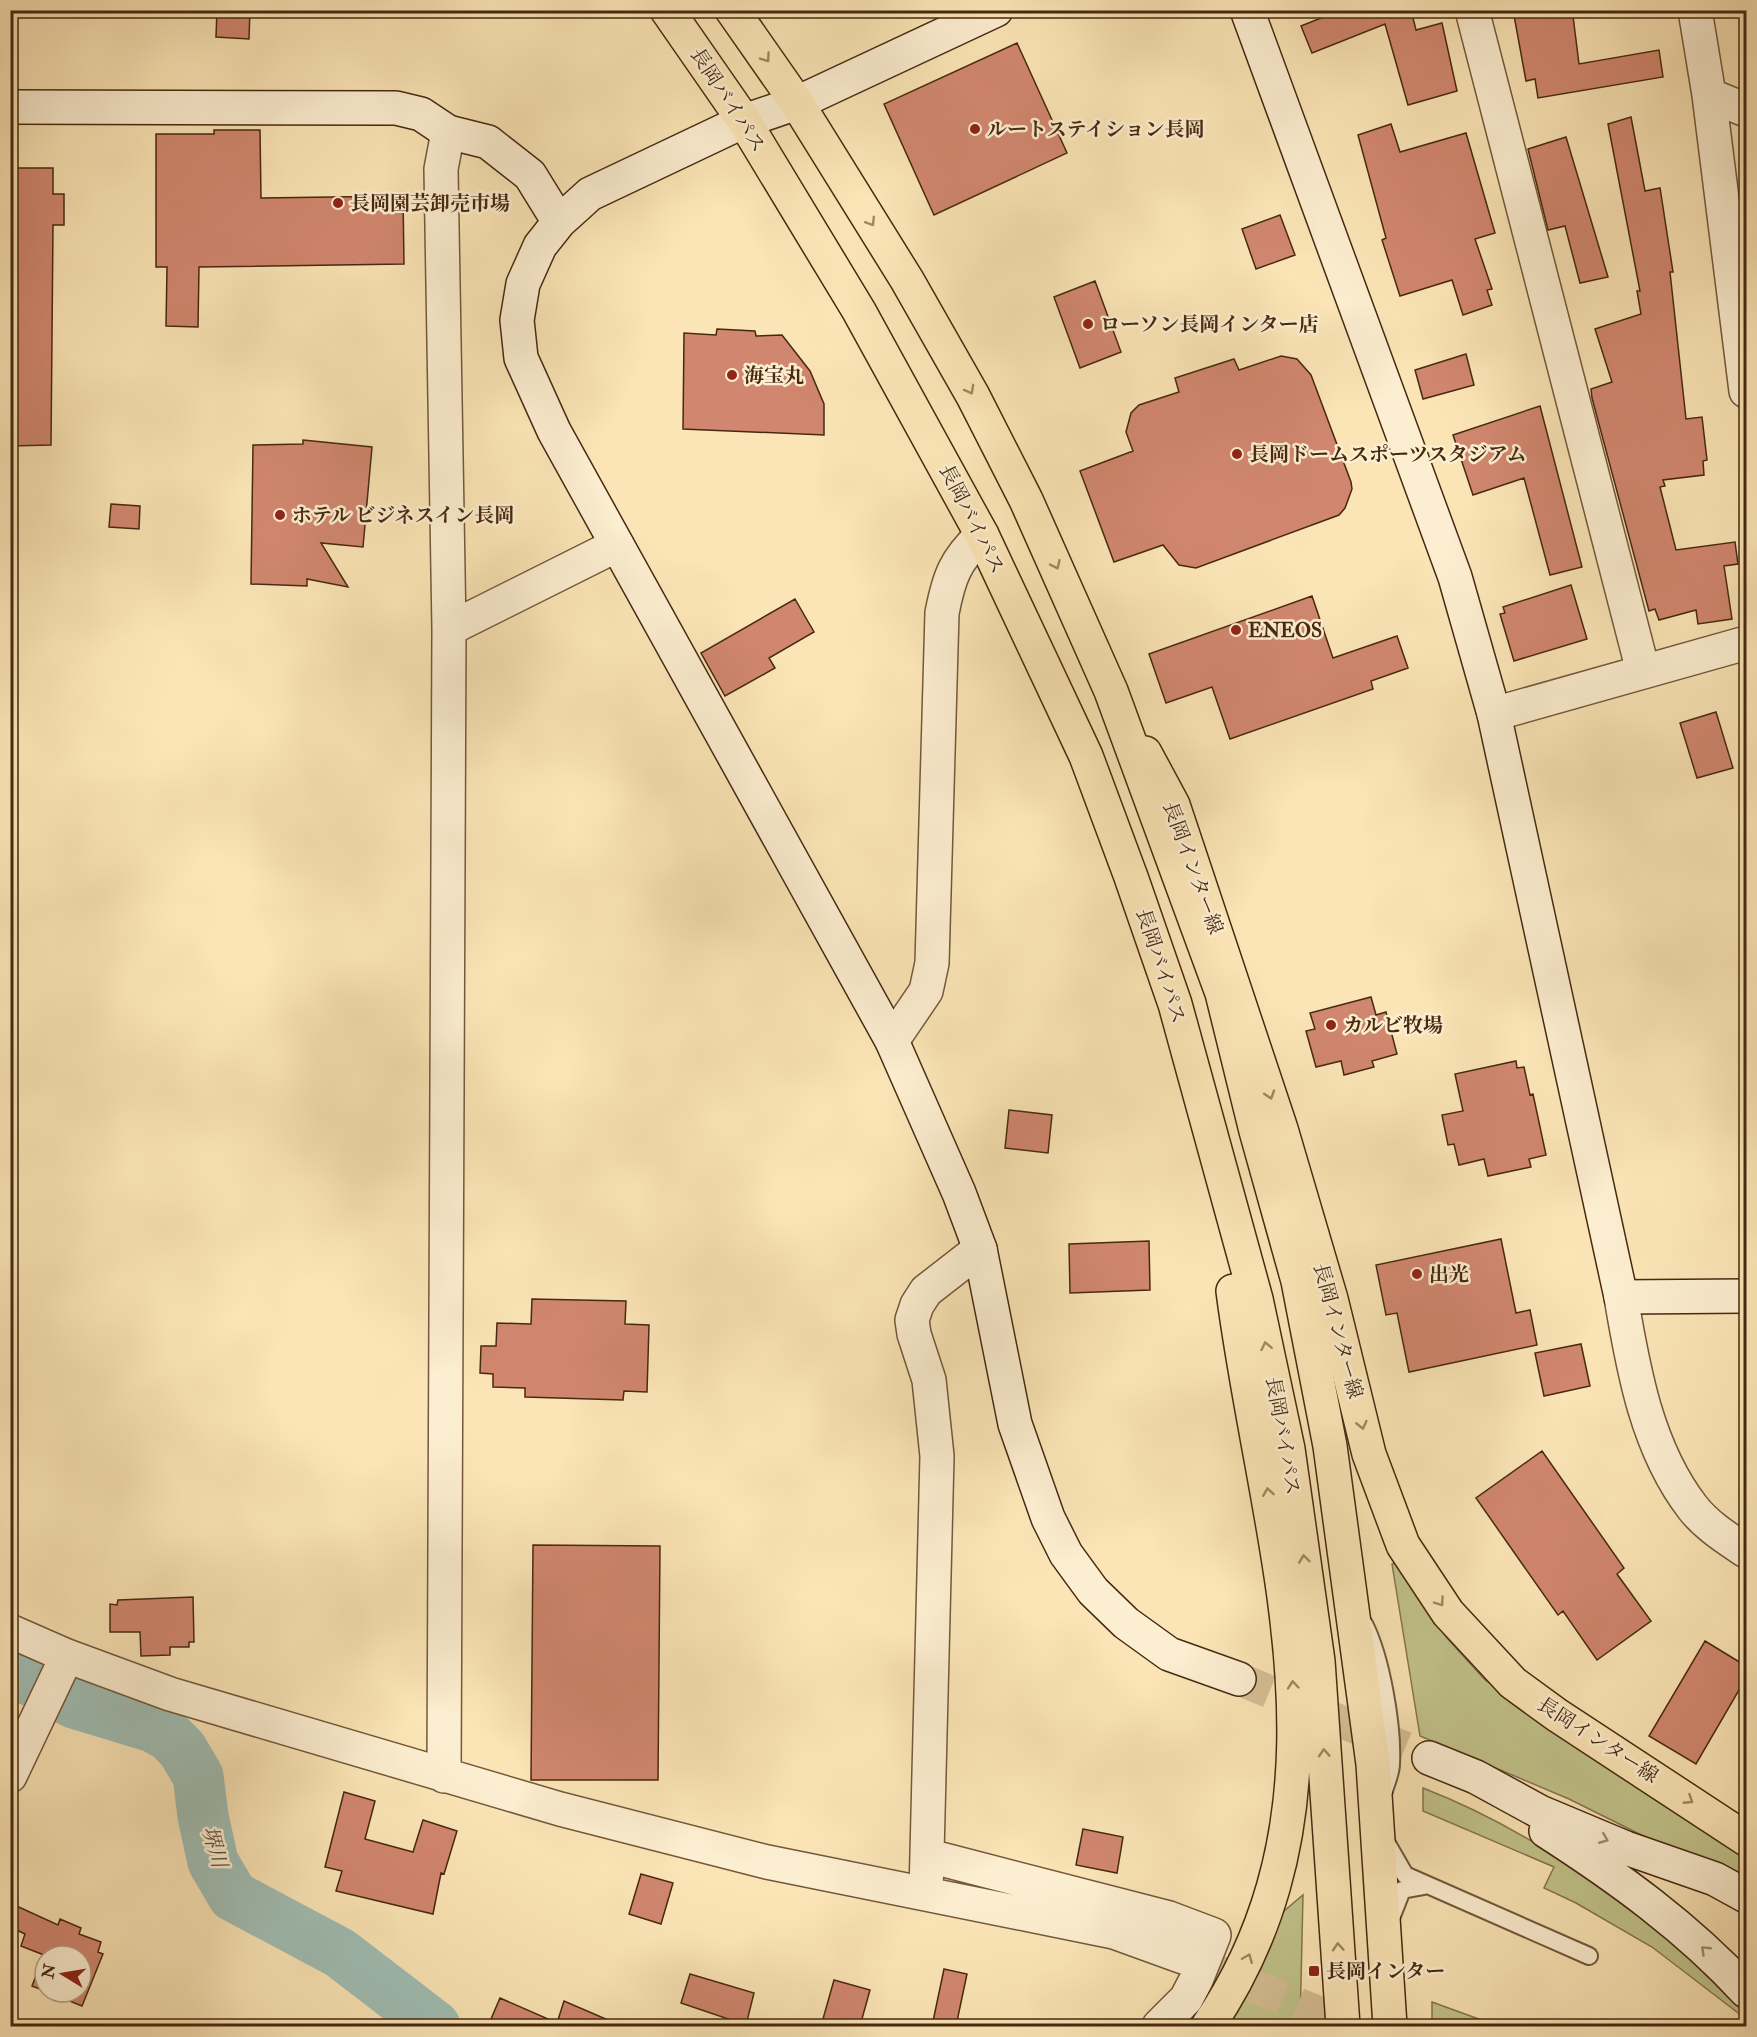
<svg xmlns="http://www.w3.org/2000/svg" width="1757" height="2037" viewBox="0 0 1757 2037" font-family="'IM FELL Double Pica','Noto Serif JP',serif">
  <style>
    .green { fill: #c2c38b; stroke: #84764e; stroke-width: 1.5 }
    .lines { fill: none; stroke-linecap: round; stroke-linejoin: round }
    .river { stroke: #a0beb4; stroke-width: 51 }
    .building { fill: #d1876f; stroke: #472911; stroke-width: 1.5 }
    .street-tunnel { stroke: #d7bf95; stroke-width: 33; stroke-dasharray: 33 16; stroke-linecap: butt }
    .secondary-tunnel { stroke: #d7bf95; stroke-width: 33; stroke-dasharray: 33 16; stroke-linecap: butt }
    .lane-casing { stroke: #74583a; stroke-width: 20 }
    .street-casing { stroke: #74583a; stroke-width: 36 }
    .secondary-casing { stroke: #472911; stroke-width: 36 }
    .primary-casing { stroke: #472911; stroke-width: 36 }
    .highway-casing { stroke: #472911; stroke-width: 36 }
    .lane { stroke: #fceed0; stroke-width: 16 }
    .street { stroke: #fceed0; stroke-width: 33 }
    .secondary { stroke: #fceed0; stroke-width: 33 }
    .primary { stroke: #fbe5b6; stroke-width: 33 }
    .highway { stroke: #fbe5b6; stroke-width: 33 }
    .oneway { stroke: #a18764 }
    .oneway2 { stroke: #a28c70 }
    .poi-dot { fill: #8f2418; stroke: #fceed0; stroke-width: 2 }
    .labels { text-anchor: middle; dominant-baseline: central; stroke-width: 5; stroke-linejoin: round; paint-order: stroke }
    .street-label { font-size: 20px; fill: #472911; stroke: #fceed0 }
    .poi-label { font-size: 20px; font-weight: bold; fill: #472911; stroke: #fceed0; text-anchor: start }
    .water-label { font-size: 21px; font-style: italic; fill: #5d4e3a; stroke: #fceed0 }
  </style>
  <rect width="100%" height="100%" fill="#fbe5b6"/>
  <filter id="stains"><feTurbulence type="fractalNoise" baseFrequency=".00333" numOctaves="4"/><feColorMatrix values="0 0 0 0 .2 0 0 0 0 .09 0 0 0 0 .02 0 0 0 .5 -.17"/></filter>
  <radialGradient id="worn" r=".72"><stop offset=".6" stop-color="#630" stop-opacity="0"/><stop offset="1" stop-color="#630" stop-opacity=".3"/></radialGradient>
  <path class="green" d="M1395,1563L1447,1638L1485,1680L1746,1852V1887L1569,1799L1420,1736L1392,1564Z
    M1423,1788C1526,1828 1641,1905 1717,1986C1726,1995 1742,2007 1746,2019L1652,1947L1576,1903L1544,1888L1554,1867L1423,1811Z
    M1303,1895L1300,2026H1230L1284,1911Z
    M1432,2002L1498,2026H1432Z"/>
  <g class="lines">
    <path class="river" d="M10,1670L74,1703L153,1727L169,1736L182,1749L198,1776L203,1816L213,1862L233,1896L340,1953L435,2026"/>
  </g>
  <path class="building" d="M217,10H250L249,39L216,37Z
    M1341,10H1416L1412,14L1416,30L1442,23L1457,91L1408,105L1385,24L1312,53L1301,26Z
    M1513,10H1564L1565,17L1573,16L1579,64L1659,50L1663,77L1538,98L1535,79L1526,81Z
    M1017,43L1067,153L934,215L884,104Z
    M1631,117L1645,191L1660,188L1673,272H1670L1686,419L1702,417L1707,460L1703,461L1704,475L1663,480L1665,486L1660,487L1676,550L1735,542L1738,564L1724,566L1732,619L1698,624L1696,610L1659,620L1655,609L1649,611L1592,398L1591,389L1612,382L1595,329L1641,314L1637,291H1640L1608,124Z
    M1391,124L1400,152L1466,133L1495,233L1475,239L1492,289L1487,290L1492,305L1463,315L1452,280L1400,296L1382,240L1386,238L1358,135Z
    M214,130H260L261,198L403,196L404,264L199,267L198,327L166,326L167,267H156V134H214Z
    M1566,137L1608,277L1580,283L1565,226L1548,230L1528,149Z
    M10,168H53V194H64V225H53L51,445L10,446Z
    M1280,215L1295,255L1256,269L1242,229Z
    M1095,281L1121,352L1080,368L1054,297Z
    M717,329L755,331L756,336L782,335L810,371L824,404V435L683,429L684,333L716,335Z
    M1466,354L1474,385L1423,399L1415,370Z
    M1281,356L1297,359L1311,375L1351,482L1352,489L1345,508L1339,515L1196,568L1179,565L1163,545L1114,562L1080,471L1133,451L1126,432L1131,413L1139,405L1179,392L1175,378L1234,359L1239,370Z
    M1540,406L1582,567L1550,575L1524,478L1473,495L1453,435Z
    M303,440L372,447L363,547L321,543L348,587L307,579V586L251,584L253,445L303,444Z
    M111,504L140,506L139,529L109,527Z
    M1571,585L1587,639L1514,661L1500,614L1505,613L1503,607Z
    M1312,596L1333,658L1397,636L1408,668L1371,681L1373,689L1230,739L1212,687L1166,703L1149,654Z
    M795,599L814,632L769,658L775,668L725,696L701,653Z
    M1716,712L1733,768L1697,778L1680,723Z
    M1371,997L1376,1015L1386,1012L1397,1054L1372,1061L1374,1067L1344,1075L1341,1061L1316,1067L1306,1031L1315,1029L1310,1013Z
    M1516,1061L1517,1068L1524,1067L1530,1095L1533,1094L1546,1155L1529,1159L1531,1167L1488,1176L1484,1159L1459,1165L1454,1144L1448,1145L1442,1115L1463,1111L1455,1074Z
    M1009,1110L1052,1115L1048,1153L1005,1148Z
    M1501,1239L1516,1313L1530,1310L1537,1345L1409,1372L1397,1313L1386,1315L1376,1265Z
    M1149,1241L1150,1290L1070,1293L1069,1244Z
    M532,1299L626,1301L625,1324L649,1325L647,1392L624,1391L623,1400L525,1397V1388L493,1387V1374L480,1373L481,1346H496L497,1323L531,1324Z
    M1581,1344L1590,1386L1544,1396L1535,1353Z
    M1542,1451L1624,1568L1617,1574L1651,1621L1597,1660L1563,1611L1558,1615L1476,1498Z
    M533,1545L660,1546L658,1780H531Z
    M193,1597L194,1642H189V1647H170V1655L141,1656L140,1632H110V1604L117,1605L118,1600Z
    M1705,1641L1746,1666V1678L1696,1764L1649,1736Z
    M344,1792L375,1801L365,1839L413,1852L423,1820L457,1831L444,1874L441,1873L433,1914L336,1891L342,1871L325,1867Z
    M1083,1829L1123,1837L1117,1873L1076,1865Z
    M641,1874L673,1883L661,1924L629,1914Z
    M10,1903L58,1925L60,1919L81,1928L79,1934L101,1942L98,1952L103,1954L82,2006L47,1992H81V1956H45V1991L32,1986L44,1955L21,1946L25,1934L10,1927Z
    M944,1969L967,1974L956,2026H932Z
    M690,1974L754,1993L746,2025L681,2003Z
    M834,1980L870,1990L860,2026H821Z
    M500,1998L557,2023L564,2001L622,2026H488Z"/>
  <g class="lines">
    <path class="street-tunnel" d="M1207,1967L1352,2026"/>
    <path class="secondary-tunnel" d="M1239,1679L1429,1758"/>
    <defs>
      <path id="lane" d="M1364,1624C1381,1657 1393,1726 1391,1764C1391,1773 1386,1783 1384,1791
        M1386,1842L1405,1875L1589,1956
        M1391,1918L1402,1890L1424,1886"/>
      <path id="street" d="M1472,10L1643,671
        M1695,10L1709,95L1746,391
        M1709,95L1746,110
        M449,629L617,545
        M1494,714L1746,643
        M892,1041L926,991L932,963L942,613C949,577 955,560 982,535
        M1621,1297C1633,1369 1647,1449 1693,1508C1707,1526 1728,1539 1746,1551
        M10,1631L67,1656L170,1694L560,1809L767,1862L1114,1932L1183,1957
        M10,1776L67,1656
        M444,1776L449,629L441,169L448,132
        M929,1856L1169,1918L1214,1935L1196,1980L1186,1999L1159,2026
        M926,1893L937,1456L929,1380L914,1334L912,1320L917,1305L926,1291L980,1249"/>
      <path id="secondary" d="M996,10L797,103L744,121L590,194L559,222L540,246L523,284L517,320L521,358L554,431L892,1041L959,1193L980,1249L1015,1424L1048,1518L1066,1554L1093,1591L1126,1623L1169,1654L1239,1679
        M1247,10L1455,577L1494,714L1621,1297L1746,1296
        M10,107L396,108L421,114L448,132L488,142L530,175L559,222
        M1429,1758L1476,1777L1540,1812L1626,1848L1715,1879L1746,1896
        M1546,1831C1619,1878 1688,1928 1746,1991"/>
      <path id="primary" d="M1145,753L1173,805L1281,1129L1331,1299L1369,1454L1403,1545L1448,1613L1513,1683L1557,1715L1746,1839"/>
      <path id="highway" d="M667,10L744,121L859,311L982,535L1086,756L1131,877L1175,1004L1256,1299L1288,1449L1318,1661L1343,2026
        M732,10L797,103L907,280L973,396L1026,500L1111,691L1222,993L1256,1131L1298,1281L1330,1446L1373,1764L1390,2026
        M1208,2026C1365,1795 1265,1541 1233,1291"/>
    </defs>
    <use href="#lane" class="lane-casing"/>
    <use href="#street" class="street-casing"/>
    <use href="#secondary" class="secondary-casing"/>
    <use href="#primary" class="primary-casing"/>
    <use href="#highway" class="highway-casing"/>
    <use href="#lane" class="lane"/>
    <use href="#street" class="street"/>
    <use href="#secondary" class="secondary"/>
    <use href="#primary" class="primary"/>
    <use href="#highway" class="highway"/>
  </g>
  <defs><path id="oneway-chevron" d="M-2-3.5L2.5 0L-2 3.5" fill="none" stroke-width="1.6" stroke-linecap="round" stroke-linejoin="round" transform="scale(1.5)"/></defs>
  <g class="oneway">
    <use href="#oneway-chevron" transform="translate(766 58) rotate(55)"/>
    <use href="#oneway-chevron" transform="translate(871 222) rotate(58)"/>
    <use href="#oneway-chevron" transform="translate(970 390) rotate(61)"/>
    <use href="#oneway-chevron" transform="translate(1056 565) rotate(65)"/>
    <use href="#oneway-chevron" transform="translate(1270 1095) rotate(72)"/>
    <use href="#oneway-chevron" transform="translate(1266 1346) rotate(-102)"/>
    <use href="#oneway-chevron" transform="translate(1362 1425) rotate(77)"/>
    <use href="#oneway-chevron" transform="translate(1268 1492) rotate(-99)"/>
    <use href="#oneway-chevron" transform="translate(1304 1559) rotate(-98)"/>
    <use href="#oneway-chevron" transform="translate(1440 1602) rotate(55)"/>
    <use href="#oneway-chevron" transform="translate(1293 1685) rotate(-95)"/>
    <use href="#oneway-chevron" transform="translate(1324 1753) rotate(-94)"/>
    <use href="#oneway-chevron" transform="translate(1689 1800) rotate(33)"/>
    <use href="#oneway-chevron" transform="translate(1338 1947) rotate(-94)"/>
    <use href="#oneway-chevron" transform="translate(1248 1958) rotate(-68)"/>
  </g>
  <g class="oneway2">
    <use href="#oneway-chevron" transform="translate(1604 1839) rotate(22)"/>
    <use href="#oneway-chevron" transform="translate(1705 1950) rotate(-136)"/>
  </g>
  <g class="poi-dot">
    <circle cx="975" cy="129" r="6"/>
    <circle cx="338" cy="203" r="6"/>
    <circle cx="1088" cy="324" r="6"/>
    <circle cx="732" cy="375" r="6"/>
    <circle cx="1237" cy="454" r="6"/>
    <circle cx="280" cy="515" r="6"/>
    <circle cx="1236" cy="630" r="6"/>
    <circle cx="1331" cy="1025" r="6"/>
    <circle cx="1417" cy="1274" r="6"/>
    <rect x="1308" y="1965" width="12" height="12" rx="3"/>
  </g>
  <g class="labels">
    <g class="street-label">
      <text transform="translate(728 100) rotate(57)">長岡バイパス</text>
      <text transform="translate(972 519) rotate(63)">長岡バイパス</text>
      <text transform="translate(1193 868) rotate(70)">長岡インター線</text>
      <text transform="translate(1161 966) rotate(72)">長岡バイパス</text>
      <text transform="translate(1338 1331) rotate(75)">長岡インター線</text>
      <text transform="translate(1283 1436) rotate(80)">長岡バイパス</text>
      <text transform="translate(1598 1740) rotate(33)">長岡インター線</text>
    </g>
    <g class="poi-label">
      <text x="987" y="129">ルートステイション長岡</text>
      <text x="350" y="203">長岡園芸卸売市場</text>
      <text x="1100" y="324">ローソン長岡インター店</text>
      <text x="744" y="375">海宝丸</text>
      <text x="1249" y="454">長岡ドームスポーツスタジアム</text>
      <text x="292" y="515">ホテル ビジネスイン長岡</text>
      <text x="1248" y="630">ENEOS</text>
      <text x="1343" y="1025">カルビ牧場</text>
      <text x="1429" y="1274">出光</text>
      <text x="1326" y="1971">長岡インター</text>
    </g>
    <g class="water-label">
      <text transform="translate(214 1847) rotate(74)">堺川</text>
    </g>
  </g>
  <rect width="1757" height="2037" fill="none" stroke="#fbe5b6" stroke-width="36"/>
  <rect x="12" y="12" width="1733" height="2013" fill="none" stroke="#472911" stroke-width="3"/>
  <rect x="18" y="18" width="1721" height="2001" fill="none" stroke="#472911" stroke-width="1.5"/>
  <g transform="translate(63 1974) rotate(281)"><circle r="28" fill="#fceed0" stroke="#b49f84" stroke-width="1.5"/>
  <path d="M0-4.5L10 22L0 15L-10 22Z" fill="#8f2418"/>
  <text y="-9" font-size="16" font-weight="bold" text-anchor="middle" fill="#472911">N</text>
  </g>
  <rect width="100%" height="100%" filter="url(#stains)"/>
  <rect width="100%" height="100%" fill="url(#worn)"/>
</svg>
